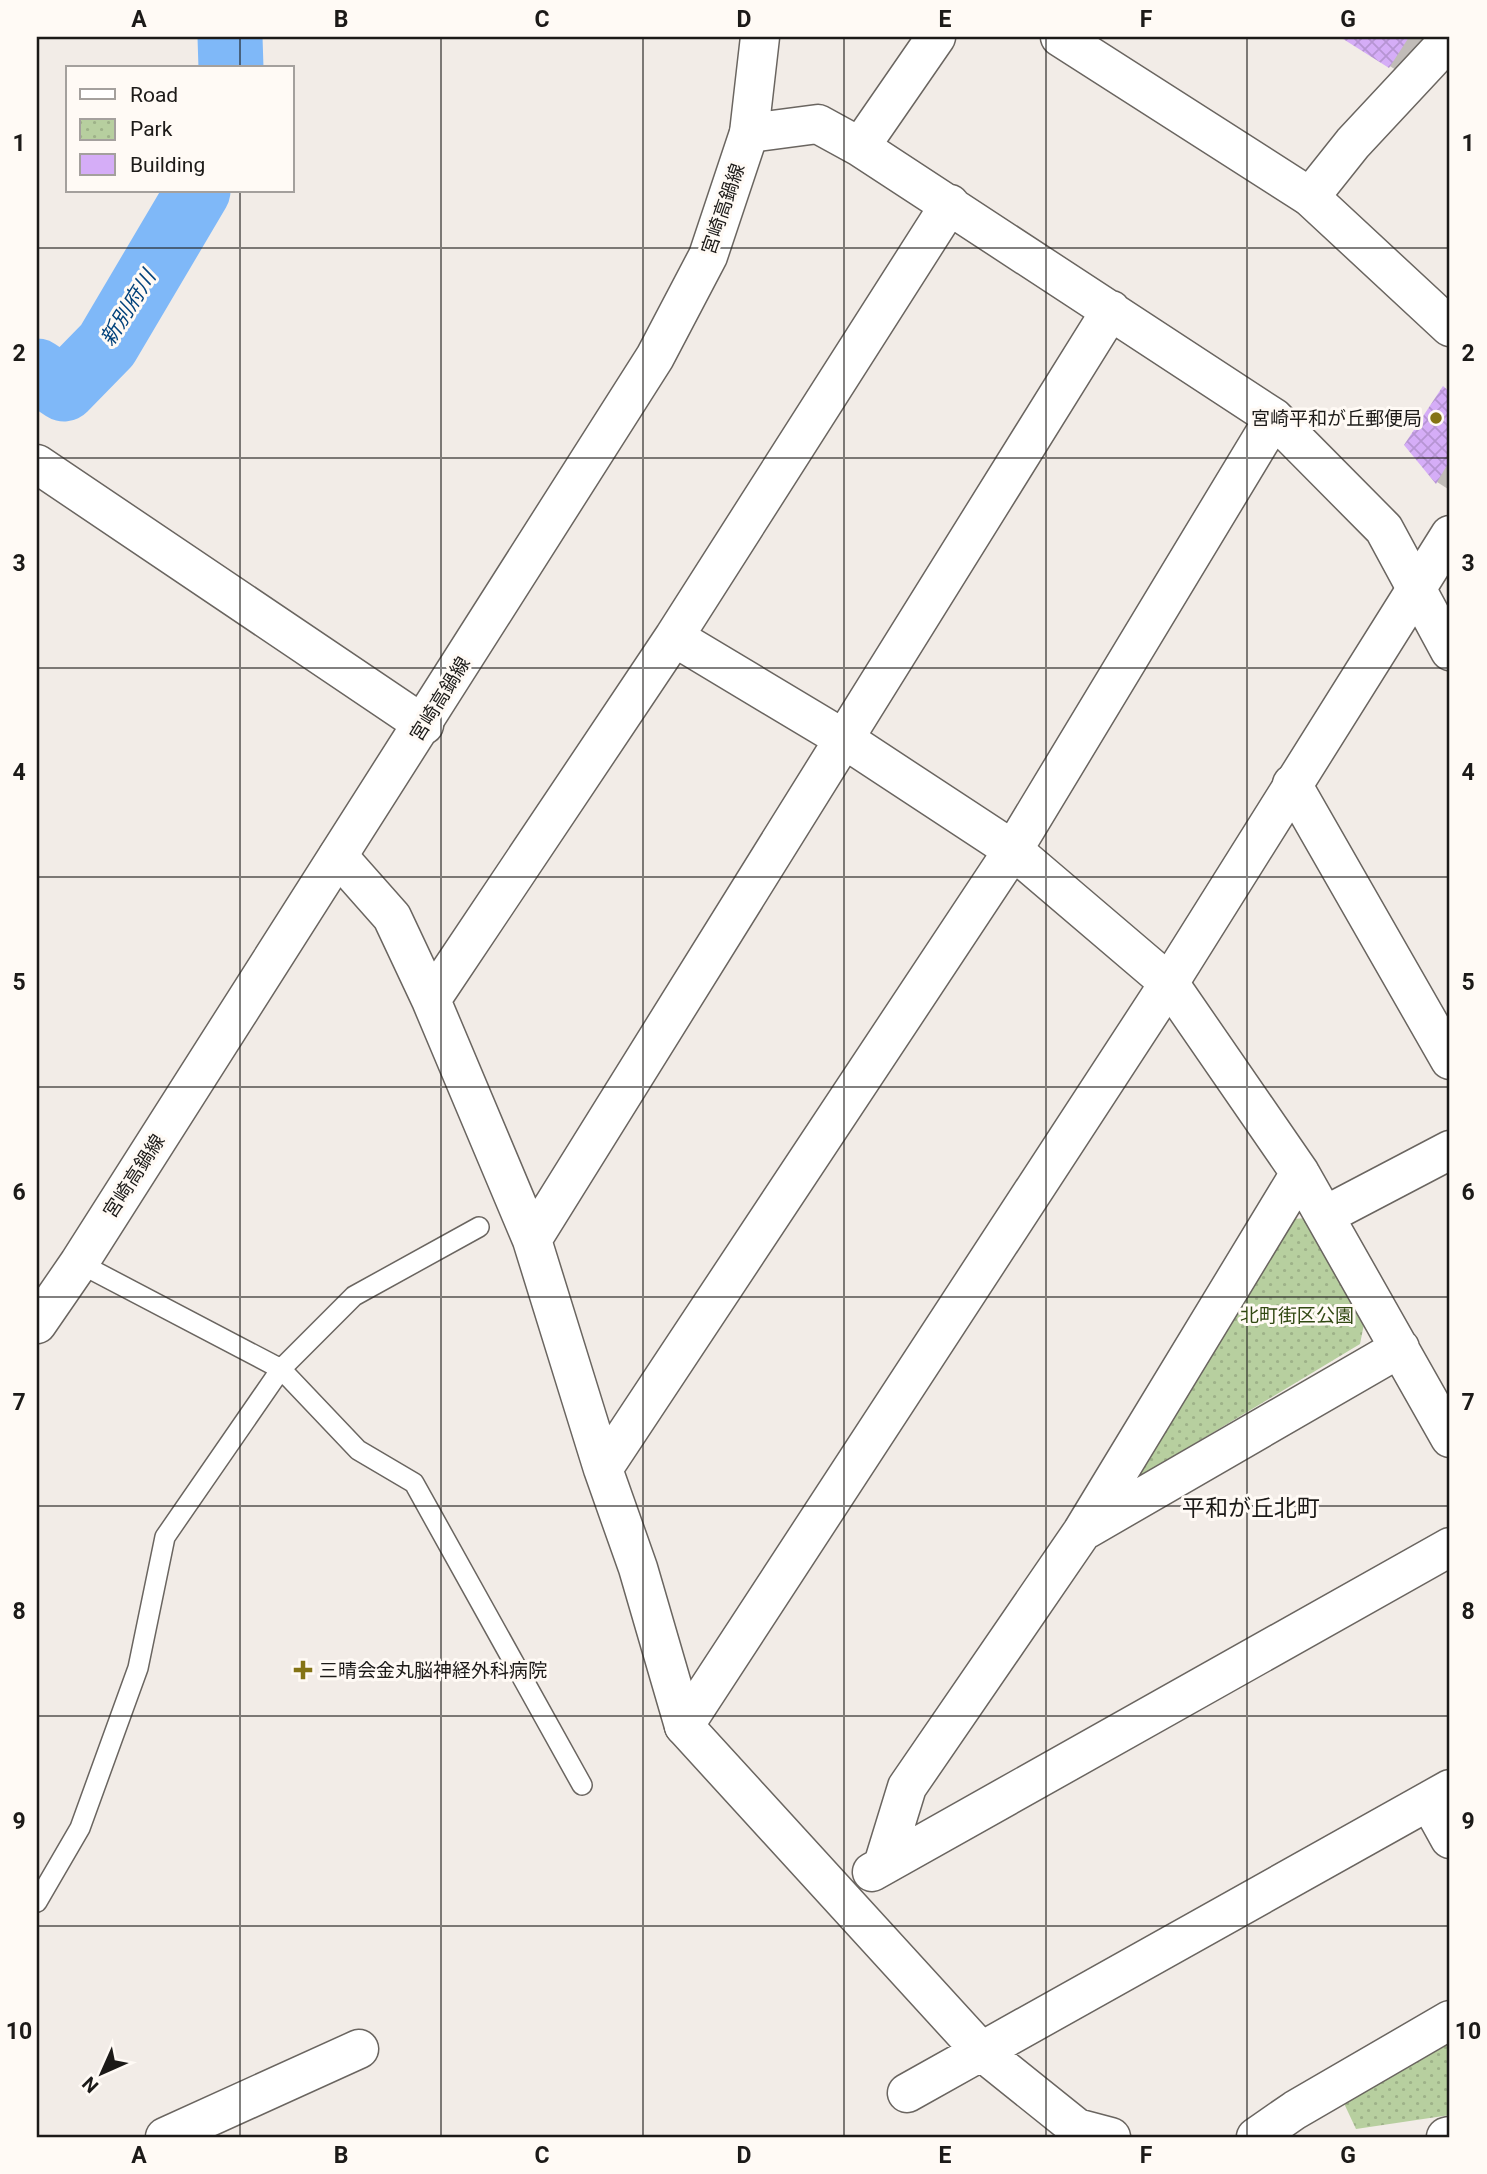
<svg xmlns="http://www.w3.org/2000/svg" width="1487" height="2174" viewBox="0 0 1487 2174" font-family="Roboto,'Noto Sans JP',sans-serif">
  <style>
    .park { fill: url(#park-dots) }
    .shadow { fill: #0003 }
    .lines { fill: none; stroke-linecap: round; stroke-linejoin: round }
    .river { stroke: #7fb8f8; stroke-width: 65 }
    .building { fill: url(#building-cross-hatch) }
    .lane-casing { stroke: #6a6560; stroke-width: 22 }
    .street-casing { stroke: #6a6560; stroke-width: 41 }
    .secondary-casing { stroke: #6a6560; stroke-width: 41 }
    .primary-casing { stroke: #6a6560; stroke-width: 41 }
    .lane { stroke: #fff; stroke-width: 19 }
    .street { stroke: #fff; stroke-width: 38 }
    .secondary { stroke: #fff; stroke-width: 38 }
    .primary { stroke: #fff; stroke-width: 38 }
    .grid { fill: none; stroke: #1c1a18; stroke-width: 2; stroke-opacity: 0.55 }
    .poi-dot { fill: #847314; stroke: #fffaf5; stroke-width: 2.5 }
    .labels { text-anchor: middle; dominant-baseline: central; stroke-width: 6; stroke-linejoin: round; paint-order: stroke }
    .street-label { font-size: 19px; fill: #1c1a18; stroke: #fffaf5 }
    .poi-label { font-size: 19px; fill: #1c1a18; stroke: #fffaf5; text-anchor: end }
    .park-label { font-size: 19px; fill: #314812; stroke: #fffaf5 }
    .water-label { font-size: 21px; font-style: italic; fill: #02427b; stroke: #fffaf5 }
    .quarter-label { font-size: 23px; fill: #1c1a18; stroke: #fffaf5 }
    .neatline { fill: none; stroke: #1c1a18; stroke-width: 2.5 }
    .grid-label { font-size: 23px; text-anchor: middle; font-weight: bold; fill: #1c1a18 }
  </style>
  <defs>
    <pattern id="park-dots" width="8" height="8" patternUnits="userSpaceOnUse" patternTransform="scale(1.75)"><rect width="8" height="8" fill="#b7cf9f"/><path d="M2 2h.1M6 6h.1" fill="none" stroke="#9db188" stroke-width="1.8" stroke-linecap="round"/></pattern>
    <pattern id="building-cross-hatch" width="8" height="8" patternUnits="userSpaceOnUse" patternTransform="scale(1.75)"><rect width="8" height="8" fill="#d5adf7"/><path d="M0 0l8 8M0 8l8-8" fill="none" stroke="#b694d3"/></pattern>
  </defs>
  <rect width="100%" height="100%" fill="#f2ece7"/>
  <path class="park" d="M1308,1218L1364,1324L1360,1344L1119,1489L1292,1219Z
    M1450,2034V2115L1356,2129L1341,2097Z"/>
  <path class="shadow" d="M1343,37H1424L1401,73Z
    M1444,388L1450,392L1448,489L1437,482Z"/>
  <g class="lines">
    <path class="river" d="M230,37L231,68
      M37,371L64,389L107,345L198,191"/>
  </g>
  <path class="building" d="M1340,37H1409L1389,68Z
    M1443,386L1450,392V460L1436,484L1404,445Z"/>
  <g class="lines">
    <defs>
      <path id="lane" d="M79,1263L281,1369L358,1450L414,1483L582,1785
        M37,1902L80,1828L138,1668L165,1537L281,1369L354,1296L479,1227"/>
      <path id="street" d="M749,133L818,124L860,147L1274,418L1384,529L1450,651
        M860,147L936,37
        M1310,197L1353,143L1450,39
        M37,464L424,725
        M674,637L844,739L1013,850L1169,983L1300,1173L1450,1438
        M1292,784L1450,1060
        M338,856L392,917L431,1000L532,1240L603,1469L638,1568L684,1726L981,2051L1077,2128L1111,2137
        M431,1000L674,637L950,204
        M1326,1215L1450,1150
        M532,1240L1111,310
        M603,1469L1013,850L1274,418
        M1087,1529L1400,1348
        M1429,1801L1450,1839
        M883,1865L907,1787L1082,1532L1300,1173
        M872,1872L1450,1547
        M907,2093L1450,1789
        M165,2137L359,2049
        M1256,2137L1295,2110L1450,2020
        M1446,2137L1450,2136"/>
      <path id="secondary" d="M1060,37L1310,197L1450,327
        M684,1726L1169,983L1450,535"/>
      <path id="primary" d="M37,1324L79,1263L655,357L708,256L749,133L760,37"/>
    </defs>
    <use href="#lane" class="lane-casing"/>
    <use href="#street" class="street-casing"/>
    <use href="#secondary" class="secondary-casing"/>
    <use href="#primary" class="primary-casing"/>
    <use href="#lane" class="lane"/>
    <use href="#street" class="street"/>
    <use href="#secondary" class="secondary"/>
    <use href="#primary" class="primary"/>
  </g>
  <path class="grid" d="M240,37V68M441,37V2137M643,37V2137M844,37V2137M1046,37V2137M1247,37V2137M240,191V2137M37,248H1450M37,458H1450M37,668H1450M37,877H1450M37,1087H1450M37,1297H1450M37,1506H1450M37,1716H1450M37,1926H1450"/>
  <g class="poi-dot">
    <circle cx="1436" cy="418" r="7"/>
    <path d="M299.5 1659.5h7v7h7v7h-7v7h-7v-7h-7v-7h7z"/>
  </g>
  <g class="labels">
    <g class="street-label">
      <text transform="translate(723 209) rotate(-71)">宮崎高鍋線</text>
      <text transform="translate(440 699) rotate(-58)">宮崎高鍋線</text>
      <text transform="translate(134 1176) rotate(-57)">宮崎高鍋線</text>
    </g>
    <g class="poi-label">
      <text x="1422" y="418">宮崎平和が丘郵便局</text>
      <text x="319" y="1670" text-anchor="start">三晴会金丸脳神経外科病院</text>
    </g>
    <g class="park-label">
      <text x="1297" y="1315">北町街区公園</text>
    </g>
    <g class="water-label">
      <text transform="translate(128 308) rotate(-58)">新別府川</text>
    </g>
    <g class="quarter-label">
      <text x="1251" y="1508">平和が丘北町</text>
    </g>
  </g>
  <rect width="1487" height="2174" fill="none" stroke="#fffaf5" stroke-width="77"/>
  <rect x="66" y="66" width="228" height="126" fill="#fffaf5" stroke="#a4a09d" stroke-width="2"/>
  <rect x="80" y="89" width="35" height="10" fill="#ffffff" stroke="#a4a09d" stroke-width="2"/>
  <text x="130" y="102" font-size="21" fill="#1c1a18">Road</text>
  <rect x="80" y="119" width="35" height="21" fill="url(#park-dots)" stroke="#a4a09d" stroke-width="2"/>
  <text x="130" y="136" font-size="21" fill="#1c1a18">Park</text>
  <rect x="80" y="154" width="35" height="21" fill="#d5adf7" stroke="#a4a09d" stroke-width="2"/>
  <text x="130" y="172" font-size="21" fill="#1c1a18">Building</text>
  <g transform="translate(102 2073) rotate(225)" stroke="#fffaf5" stroke-width="5" paint-order="stroke">
  <path d="M0-5L12 26L0 18L-12 26Z" fill="#1c1a18"/>
  <text y="-10" font-size="19" font-weight="bold" text-anchor="middle" fill="#1c1a18">N</text>
  </g>
  <rect x="38" y="38" width="1410" height="2098" class="neatline"/>
  <g class="grid-label">
    <text x="139" y="27">A</text>
    <text x="341" y="27">B</text>
    <text x="542" y="27">C</text>
    <text x="744" y="27">D</text>
    <text x="945" y="27">E</text>
    <text x="1146" y="27">F</text>
    <text x="1348" y="27">G</text>
    <text x="19" y="151">1</text>
    <text x="1468" y="151">1</text>
    <text x="19" y="361">2</text>
    <text x="1468" y="361">2</text>
    <text x="19" y="571">3</text>
    <text x="1468" y="571">3</text>
    <text x="19" y="780">4</text>
    <text x="1468" y="780">4</text>
    <text x="19" y="990">5</text>
    <text x="1468" y="990">5</text>
    <text x="19" y="1200">6</text>
    <text x="1468" y="1200">6</text>
    <text x="19" y="1410">7</text>
    <text x="1468" y="1410">7</text>
    <text x="19" y="1619">8</text>
    <text x="1468" y="1619">8</text>
    <text x="19" y="1829">9</text>
    <text x="1468" y="1829">9</text>
    <text x="19" y="2039">10</text>
    <text x="1468" y="2039">10</text>
    <text x="139" y="2163">A</text>
    <text x="341" y="2163">B</text>
    <text x="542" y="2163">C</text>
    <text x="744" y="2163">D</text>
    <text x="945" y="2163">E</text>
    <text x="1146" y="2163">F</text>
    <text x="1348" y="2163">G</text>
  </g>
</svg>
